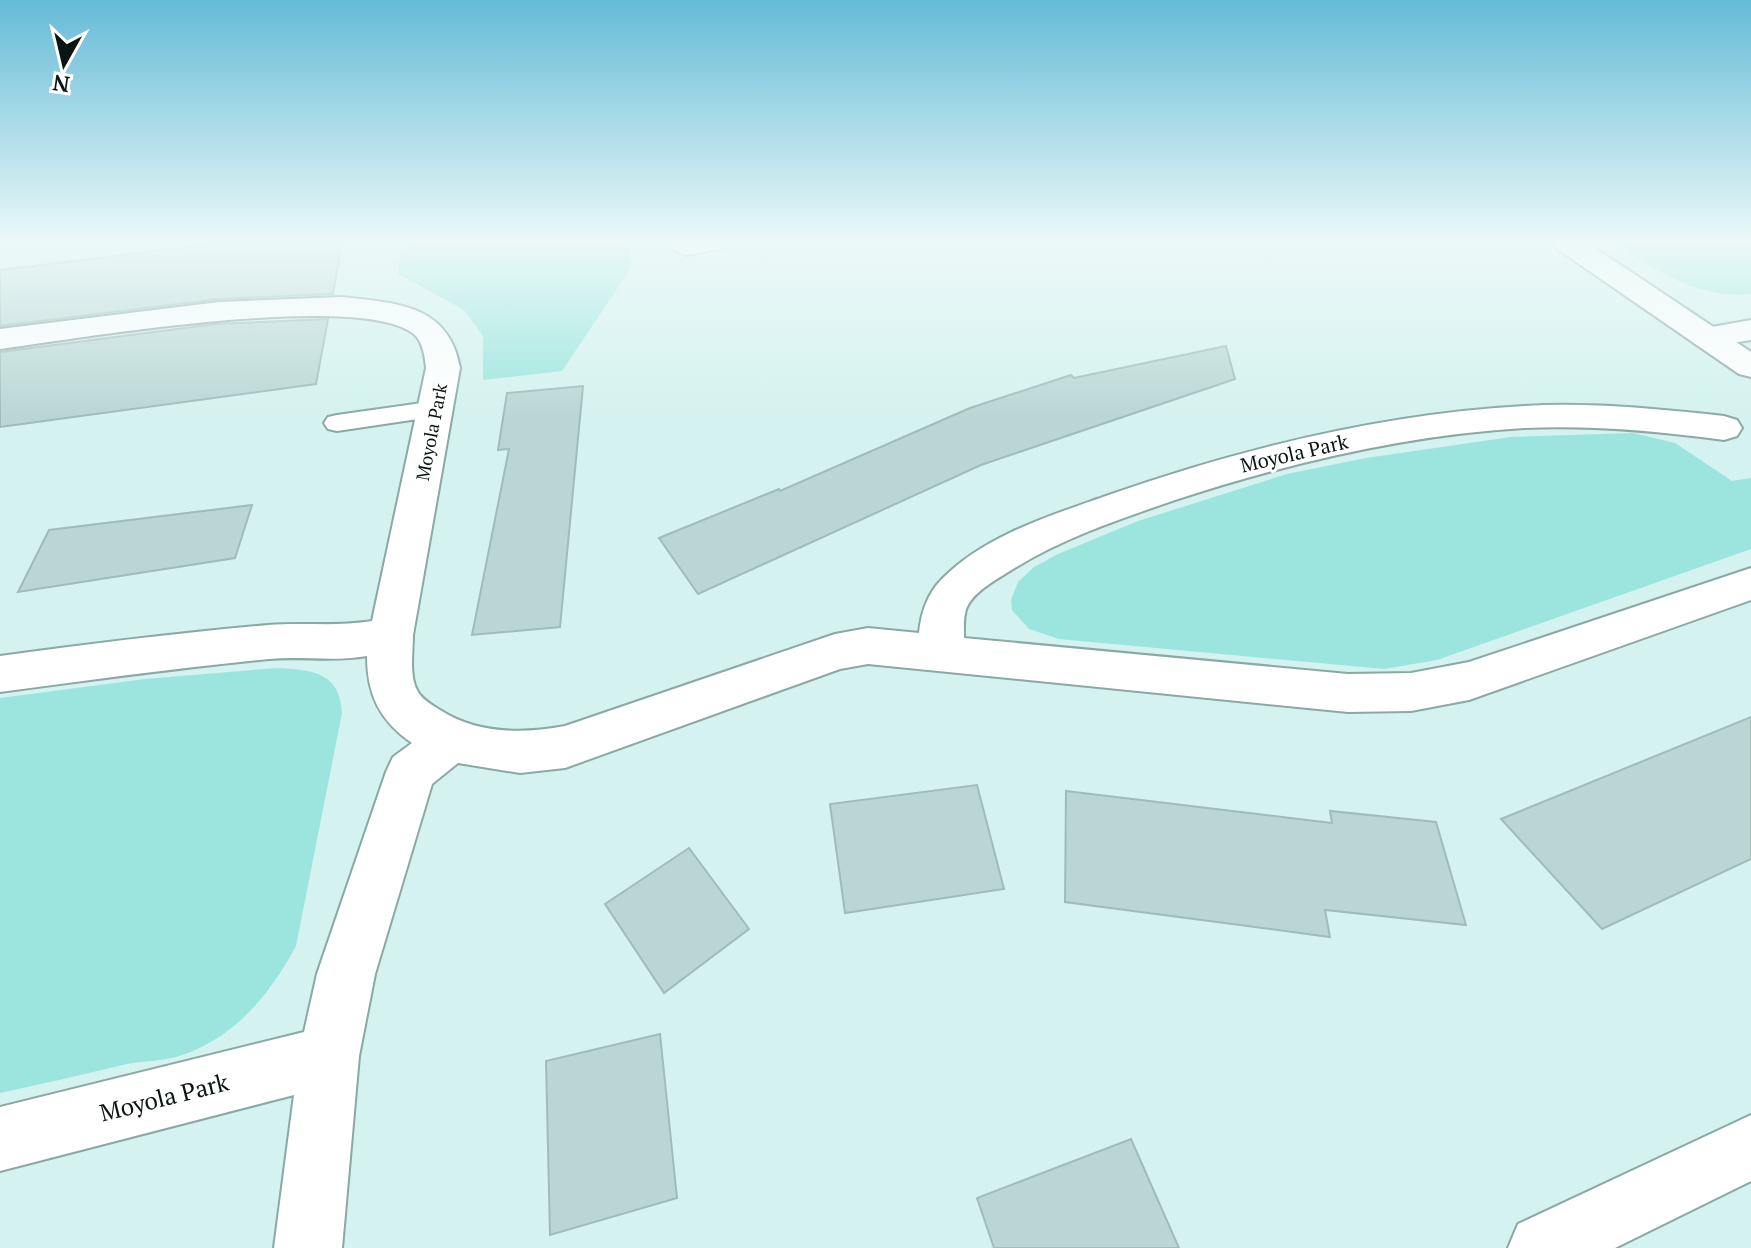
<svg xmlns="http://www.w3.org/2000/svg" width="1751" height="1248" viewBox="0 0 1751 1248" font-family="'PT Serif',serif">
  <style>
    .green { fill: #9ce5de }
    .building { fill: #b9d6d4; stroke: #9fbcb9; stroke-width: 2 }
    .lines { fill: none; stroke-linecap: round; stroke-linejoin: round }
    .lane-casing { stroke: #8ba8a5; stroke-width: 4 }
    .street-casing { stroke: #8ba8a5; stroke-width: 4 }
    .secondary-casing { stroke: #8ba8a5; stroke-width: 4 }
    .primary-casing { stroke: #8ba8a5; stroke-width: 4 }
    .lane { fill: #fff; fill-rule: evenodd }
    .street { fill: #fff; fill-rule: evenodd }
    .secondary { fill: #fff; fill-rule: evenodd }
    .primary { fill: #fff; fill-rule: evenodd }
    .labels { text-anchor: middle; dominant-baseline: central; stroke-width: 6; stroke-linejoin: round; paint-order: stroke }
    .far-street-label { font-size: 18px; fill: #0a1514; stroke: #fff }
    .street-label { font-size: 20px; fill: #0a1514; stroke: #fff }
    .near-street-label { font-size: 24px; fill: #0a1514; stroke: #fff }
  </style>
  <rect width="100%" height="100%" fill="#d4f2ef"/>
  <path class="green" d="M402,242H630L631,268L562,371L483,380V336L464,310L398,274Z
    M1613,242H1751V294C1698,300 1654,269 1613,242Z
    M1633,433L1675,443L1732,481L1751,478V549L1437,660L1384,669L1059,639L1029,629L1012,610L1011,600L1018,582L1034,567L1058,554L1138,521L1287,474L1366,458L1511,437Z
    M276,668C311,670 340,671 342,713L296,946C269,996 233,1040 176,1057C161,1061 143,1061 127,1064C85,1074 42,1084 0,1093V698L145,679Z"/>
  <path class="building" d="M228,242H342L333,294L219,299L0,326V270Z
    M328,319L316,384L0,427V352L215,324Z
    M1226,346L1235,379L981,465L698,594L659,538L779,489L780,491L970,408L1071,375L1074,378Z
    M583,386L560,627L472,635L509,449L498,450L507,393Z
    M252,505L235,558L18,592L49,530Z
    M1751,717V859L1602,929L1501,819Z
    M977,785L1004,889L845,913L830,804Z
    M1066,791L1332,823L1330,811L1436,822L1466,925L1325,910L1330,937L1065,902Z
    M689,848L749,929L664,993L605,904Z
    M660,1034L677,1198L550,1235L546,1061Z
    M1131,1139L1179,1248H994L977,1198Z"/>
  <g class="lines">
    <defs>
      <path id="lane" d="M436,401L445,403L449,409L445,415L337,431L328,429L324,423L328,417L337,415Z"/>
      <path id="street" d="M675,242H731L726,248L687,255L677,252L672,246Z
        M342,297C396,303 449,304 460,368L413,635C413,651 409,675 417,690C421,699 432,705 440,710C477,734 522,734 565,726L835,634L868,628L919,633C921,613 927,594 942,579C984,536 1049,516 1103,497C1239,449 1380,414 1524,406C1591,402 1657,409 1724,416L1737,420L1742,428L1737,436L1724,440C1657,431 1592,425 1524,428C1405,435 1288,463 1175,500C1120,519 1063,538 1013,569C999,578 974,591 967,607C963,616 964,628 964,638L1348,674L1411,673L1469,662L1751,568V600L1469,700L1411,711L1348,712L868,664L840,669L565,768L520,773L458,763L432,784L375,974L359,1056L342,1248H274L294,1095L0,1171V1107L304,1032L317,974L386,772L393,757L412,743C380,721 367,695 367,656C334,662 303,656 269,659C179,668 90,680 0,692V656C89,644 178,633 268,625C303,622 337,627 372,621L426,368C425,357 423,342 414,334C359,290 76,339 0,349V329L219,302Z
        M1751,1115V1181L1615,1248H1508L1518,1224Z"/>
      <path id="secondary" d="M1751,320V340L1707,347L1695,344L1691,337L1695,330Z"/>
      <path id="primary" d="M1551,242H1586L1751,352V377L1739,374L1556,248Z"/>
    </defs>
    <use href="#lane" class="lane-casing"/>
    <use href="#street" class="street-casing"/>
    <use href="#secondary" class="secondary-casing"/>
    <use href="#primary" class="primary-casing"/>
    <use href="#lane" class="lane"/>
    <use href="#street" class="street"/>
    <use href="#secondary" class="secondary"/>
    <use href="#primary" class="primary"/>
  </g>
  <linearGradient id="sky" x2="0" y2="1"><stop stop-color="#65bbd7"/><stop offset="0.58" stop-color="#ecf9f8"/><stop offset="1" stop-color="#ecf9f8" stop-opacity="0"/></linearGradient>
  <rect width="1751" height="417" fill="url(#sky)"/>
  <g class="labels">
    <g class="far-street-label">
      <text transform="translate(431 432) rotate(-79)">Moyola Park</text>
    </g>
    <g class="street-label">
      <text transform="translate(1294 453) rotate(-13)">Moyola Park</text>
    </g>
    <g class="near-street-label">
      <text transform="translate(164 1097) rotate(-14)">Moyola Park</text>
    </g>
  </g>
  <g transform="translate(64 64) rotate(188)" stroke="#ffffff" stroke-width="6" paint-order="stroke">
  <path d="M0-6L14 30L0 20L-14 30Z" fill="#0a1514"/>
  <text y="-12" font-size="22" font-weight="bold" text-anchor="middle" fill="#0a1514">N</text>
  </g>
</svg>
